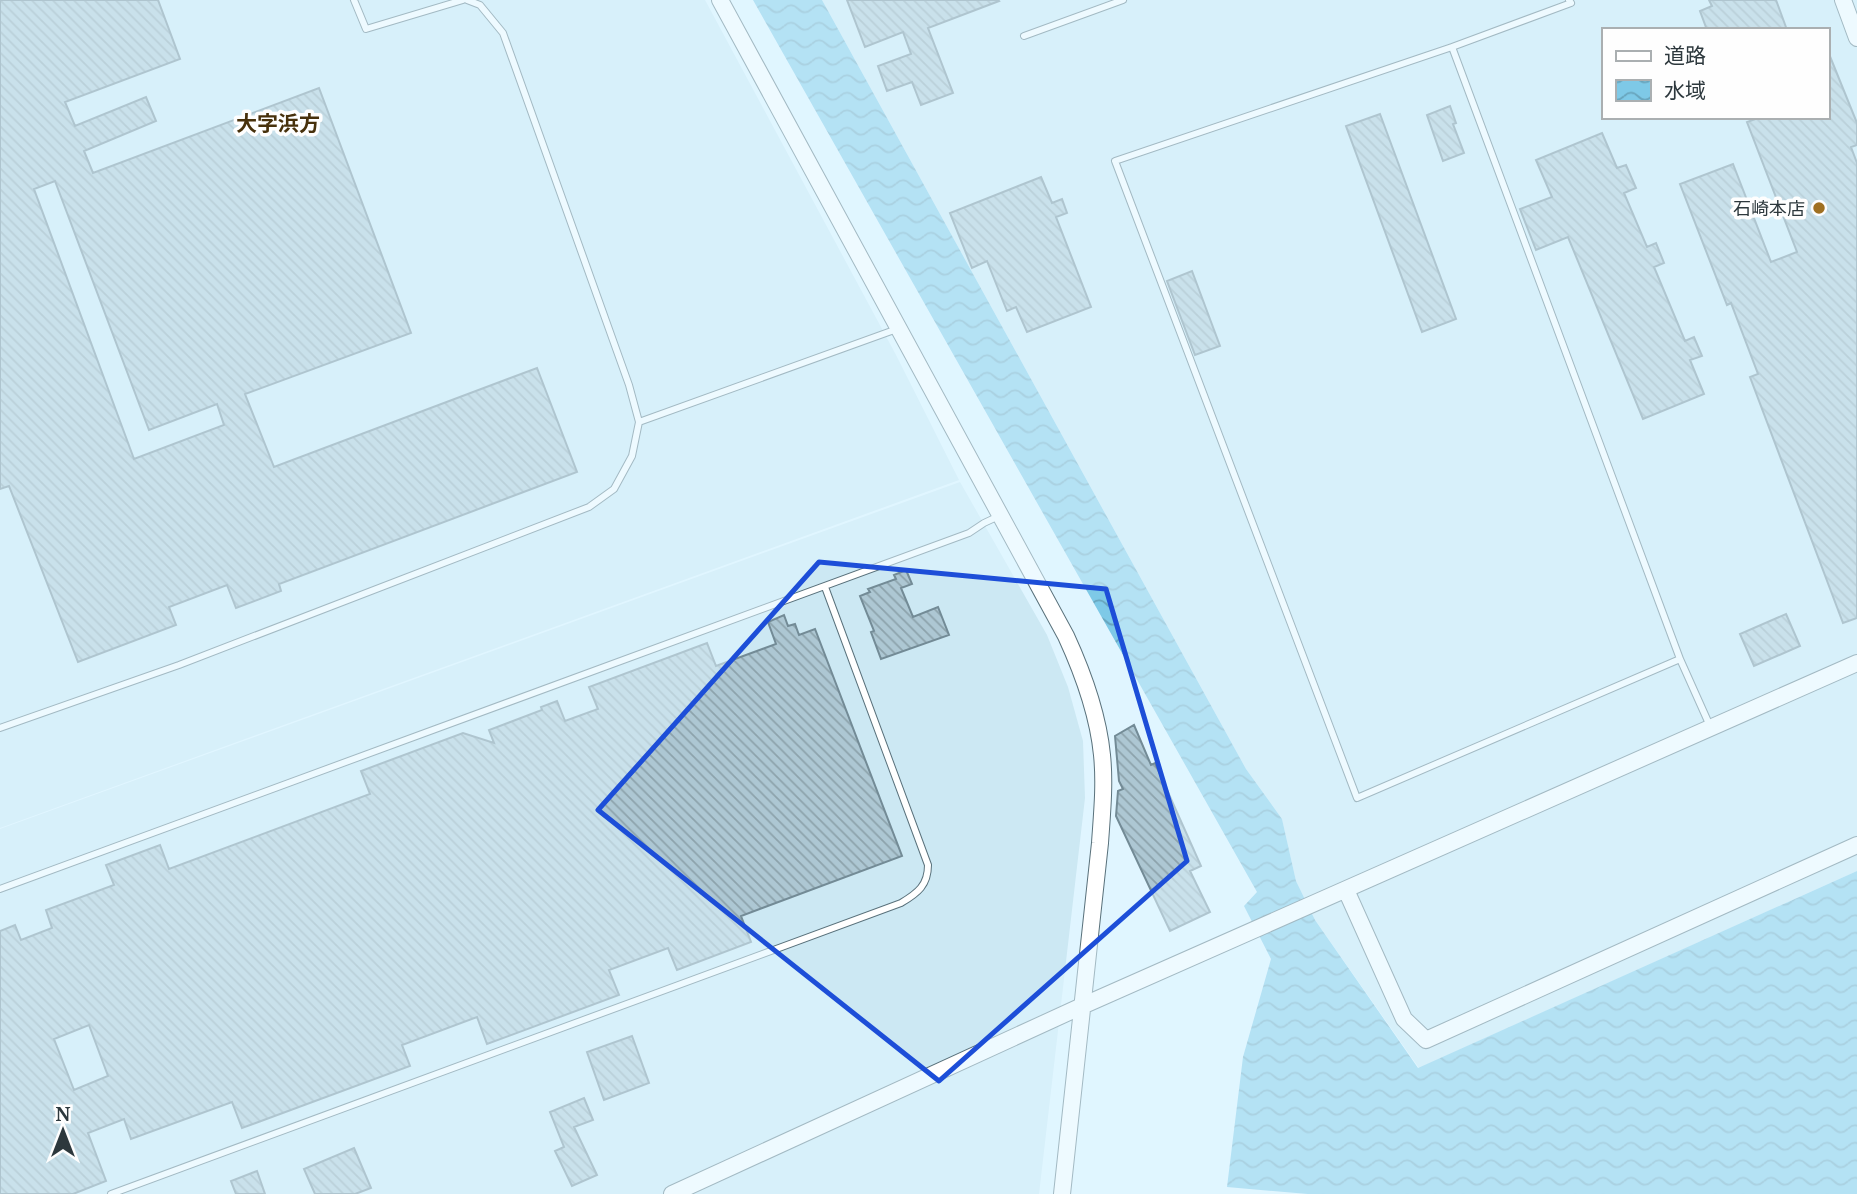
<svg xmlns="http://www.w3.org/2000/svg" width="1857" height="1194" viewBox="0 0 1857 1194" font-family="'Noto Serif','Noto Sans JP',serif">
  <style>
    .built { fill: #cce8f3; fill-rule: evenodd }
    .water { fill: url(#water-waves) }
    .building { fill: url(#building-back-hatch); stroke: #738b96; stroke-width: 2; fill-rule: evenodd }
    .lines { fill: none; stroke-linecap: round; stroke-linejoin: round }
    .service-casing { stroke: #59717b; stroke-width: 8 }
    .tertiary-casing { stroke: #59717b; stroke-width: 18 }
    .service { stroke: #fff; stroke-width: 6 }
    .tertiary { stroke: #fff; stroke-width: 16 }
    .marked { fill: none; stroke: #1d4ed8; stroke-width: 5; stroke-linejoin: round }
    .poi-dot { fill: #9f7022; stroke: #fefefe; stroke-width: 2.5 }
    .labels { text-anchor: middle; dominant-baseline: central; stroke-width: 7; stroke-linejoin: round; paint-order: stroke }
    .poi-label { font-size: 18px; fill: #2d383d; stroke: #fefefe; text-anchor: end }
    .quarter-label { font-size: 21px; font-weight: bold; fill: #47310c; stroke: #fefefe }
  </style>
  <defs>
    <pattern id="water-waves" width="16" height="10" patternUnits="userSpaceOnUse" patternTransform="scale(1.75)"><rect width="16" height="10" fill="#7ec9e7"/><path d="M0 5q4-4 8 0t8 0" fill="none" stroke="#68a4bc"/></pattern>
    <pattern id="building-back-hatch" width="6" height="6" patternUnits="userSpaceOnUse" patternTransform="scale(1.75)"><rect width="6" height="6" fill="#adc7d3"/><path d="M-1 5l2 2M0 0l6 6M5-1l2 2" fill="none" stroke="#8da3ac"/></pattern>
  </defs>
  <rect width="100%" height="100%" fill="#e0f5ff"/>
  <path class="built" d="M0,0H705L896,355L959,480L0,828Z
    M822,0H1857V871L1419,1068L1315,920L1296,881L1282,819L1246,769ZM1603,30H1827V117H1603Z
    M960,482L1047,635L1068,687L1083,741L1085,798L1039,1194H0V829Z"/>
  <path class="water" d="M753,0H822L1246,769L1282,819L1296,881L1315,920L1418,1068L1857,871V1194H1308L1227,1187L1243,1057L1271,959L1244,906L1257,892Z"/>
  <path class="building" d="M0,0H158L180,59L65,102L75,126L146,97L156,121L84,151L93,173L319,88L411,333L245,394L274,467L537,368L577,472L279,584L281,591L236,608L227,585L169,607L176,625L78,662L9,486L0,489ZM55,181L149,430L217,404L224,425L134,459L34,189Z
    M847,0H998L999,1L928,28L953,93L921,105L912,82L887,91L878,66L911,54L903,32L865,47Z
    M1709,0H1776L1787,30H1707L1700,11L1712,6Z
    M1827,49L1857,123V145L1851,147L1857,163V618L1843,623L1750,377L1758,374L1731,303L1727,305L1680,184L1733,164L1771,262L1797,252L1747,122L1761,117H1827Z
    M1450,106L1456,123L1453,124L1464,153L1443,161L1427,115Z
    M1380,114L1456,319L1422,332L1346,126Z
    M1602,133L1617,168L1626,165L1636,188L1624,193L1647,247L1656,243L1664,263L1654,267L1685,341L1694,337L1702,356L1690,360L1704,394L1643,419L1568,237L1536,250L1520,209L1552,197L1536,160Z
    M1041,177L1052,203L1062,199L1067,213L1056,217L1091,307L1027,332L1016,307L1007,311L987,261L972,268L950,213Z
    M1192,271L1220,346L1195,355L1167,281Z
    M906,570L912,584L901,588L913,617L938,607L949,635L881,659L871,632L874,631L860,596L870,592L868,589L896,579L894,575Z
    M1786,614L1800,646L1754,666L1740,634Z
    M784,615L788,626L795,624L799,635L815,629L902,856L741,916L751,942L677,970L668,948L609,970L619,995L487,1044L477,1017L402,1045L410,1066L242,1128L232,1102L131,1139L124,1119L88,1133L106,1181L73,1194H0V931L15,925L21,940L52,928L46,910L114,885L106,865L160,845L169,869L370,794L361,771L463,733L494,743L489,730L542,710L541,707L557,701L565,721L598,709L589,687L707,643L716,666L776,644L768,622ZM89,1025L108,1076L74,1090L54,1039Z
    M1134,725L1151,765L1155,763L1201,866L1190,871L1210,912L1170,931L1116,816L1118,791L1123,789L1119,781L1115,736Z
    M632,1036L649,1083L604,1100L587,1052Z
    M584,1098L593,1120L574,1127L597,1175L572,1186L555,1151L564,1147L550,1112Z
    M354,1148L371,1188L355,1194H315L304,1169Z
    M257,1171L265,1194H236L231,1181Z"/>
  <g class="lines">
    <defs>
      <path id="service" d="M354,0L366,29L463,0
        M1569,0L1571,3L1452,47L1115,161L1357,798L1680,659
        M1024,36L1123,0
        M1452,47L1680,659L1710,726
        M639,422L897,329
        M0,728L179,665L589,507L614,489L632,456L639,422L629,385L503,33L480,5L467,0
        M0,889L969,533L984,523L999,516
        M111,1194L901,903C918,893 928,885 928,865L825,587"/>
      <path id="tertiary" d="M720,0L1066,636C1083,673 1098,714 1102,755C1105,784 1102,814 1100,843L1062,1194
        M1843,0L1857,38
        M1346,890L1404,1019L1426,1040L1857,845
        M672,1194L1082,1006L1857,663"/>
    </defs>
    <use href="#service" class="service-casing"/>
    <use href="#tertiary" class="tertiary-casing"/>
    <use href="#service" class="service"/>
    <use href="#tertiary" class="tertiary"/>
  </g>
  <path d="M0 0H1857V1194H0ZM819,562L1106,589L1187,861L939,1081L598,810Z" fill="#e0f5ff" fill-opacity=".55" fill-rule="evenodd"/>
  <path class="marked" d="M819,562L1106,589L1187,861L939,1081L598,810Z"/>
  <circle class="poi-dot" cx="1819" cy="208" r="7"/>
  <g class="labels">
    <g class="poi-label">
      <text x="1805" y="208">石崎本店</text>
    </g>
    <g class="quarter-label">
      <text x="278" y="123">大字浜方</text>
    </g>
  </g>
  <rect x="1602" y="28" width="228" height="91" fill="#fefefe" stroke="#aaafb1" stroke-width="2"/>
  <rect x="1616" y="51" width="35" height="10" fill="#ffffff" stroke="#aaafb1" stroke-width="2"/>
  <text x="1664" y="63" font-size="21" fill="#2d383d">道路</text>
  <rect x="1616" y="80" width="35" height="21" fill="url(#water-waves)" stroke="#aaafb1" stroke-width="2"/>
  <text x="1664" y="98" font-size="21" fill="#2d383d">水域</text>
  <g transform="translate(63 1131)" stroke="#fefefe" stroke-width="5" paint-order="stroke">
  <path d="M0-5L12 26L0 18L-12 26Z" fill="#2d383d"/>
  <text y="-10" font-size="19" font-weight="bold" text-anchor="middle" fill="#2d383d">N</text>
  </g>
</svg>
